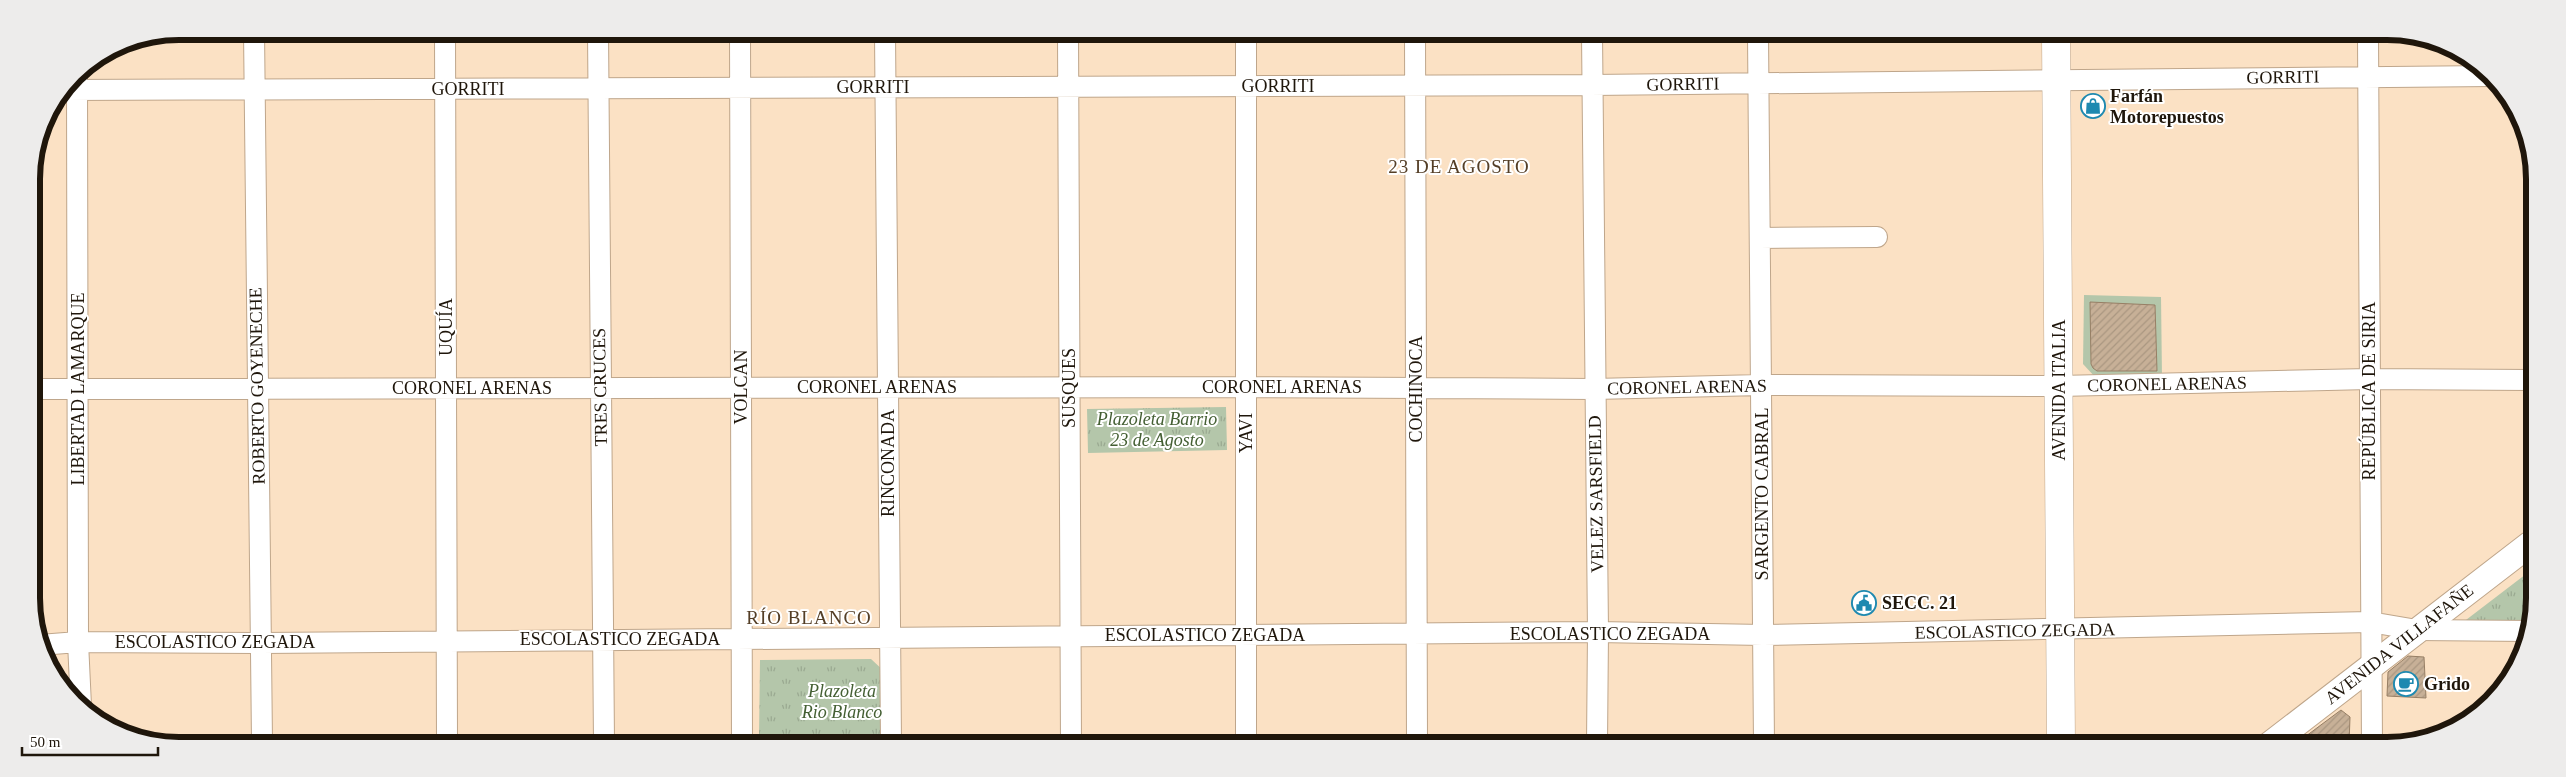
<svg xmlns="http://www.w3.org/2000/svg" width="2566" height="777" viewBox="0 0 2566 777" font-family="'Times New Roman',serif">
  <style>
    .grass { fill: #b4c6aa }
    .park { fill: url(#park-tufts) }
    .building { fill: url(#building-hatch); stroke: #977f65 }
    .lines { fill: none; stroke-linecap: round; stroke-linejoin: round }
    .minor-casing { stroke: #bfa68b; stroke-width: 22 }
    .tertiary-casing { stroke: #bfa68b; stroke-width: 27 }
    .secondary-casing { stroke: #bfa68b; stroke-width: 29 }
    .minor { stroke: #fff; stroke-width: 20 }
    .tertiary { stroke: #fff; stroke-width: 25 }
    .secondary { stroke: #fff; stroke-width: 28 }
    .labels { text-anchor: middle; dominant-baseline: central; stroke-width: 4; stroke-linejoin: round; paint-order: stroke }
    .street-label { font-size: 18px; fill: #1f160b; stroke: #fff }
    .poi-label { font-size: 18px; font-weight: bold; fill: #1f160b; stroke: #fff; text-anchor: start }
    .park-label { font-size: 18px; font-style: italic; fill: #445f33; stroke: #fff }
    .neighbourhood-label { font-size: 19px; letter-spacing: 1px; fill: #543e26; stroke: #fff }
    .rim { fill: none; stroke: #1f160b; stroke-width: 6 }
  </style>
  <defs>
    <pattern id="park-tufts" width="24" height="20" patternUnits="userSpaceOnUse" patternTransform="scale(1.25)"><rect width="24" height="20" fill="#b4c6aa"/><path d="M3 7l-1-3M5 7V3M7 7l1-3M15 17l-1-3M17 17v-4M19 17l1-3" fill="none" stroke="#9aa991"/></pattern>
    <pattern id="building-hatch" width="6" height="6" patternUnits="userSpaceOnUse" patternTransform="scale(1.25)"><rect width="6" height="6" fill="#c7b097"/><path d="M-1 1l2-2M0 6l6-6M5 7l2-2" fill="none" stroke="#aa9781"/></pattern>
  </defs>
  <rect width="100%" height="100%" fill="#fbe1c4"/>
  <path class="grass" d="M2084,295L2161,297L2162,378H2096L2083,364Z"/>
  <path class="park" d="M1226,407L1227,450L1088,453L1087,409Z
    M2530,571V621L2462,623Z
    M871,659L885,672L883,742H821V738H759L760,660Z"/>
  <path class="building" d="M2090,302L2155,305L2157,371H2097L2093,368L2091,364Z
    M2408,656L2424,657L2426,698L2387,696L2388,672Z
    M2341,710L2350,717L2349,745H2294Z"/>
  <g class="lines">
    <defs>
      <path id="minor" d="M254,31L262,741
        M445,32L447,741
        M598,32L604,742
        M740,32L742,742
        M885,33L891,742
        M1068,33L1071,743
        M1246,34V743
        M1415,34L1417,743
        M1592,34L1598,632L1597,744
        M1758,35L1764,744
        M2368,36L2372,745
        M77,73L78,642L81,706
        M64,90L1591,85L2492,76
        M1760,238L1877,237
        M33,389L1246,387L1594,389L1761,385L2059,386L2369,379L2531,380
        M40,645L78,642L262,643L1598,632L1763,635L2370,622L2417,630L2530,631"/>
      <path id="tertiary" d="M2269,745L2530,544"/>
      <path id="secondary" d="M2056,35L2061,745"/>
    </defs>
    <use href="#minor" class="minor-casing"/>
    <use href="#tertiary" class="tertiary-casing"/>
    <use href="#secondary" class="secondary-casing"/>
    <use href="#minor" class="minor"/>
    <use href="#tertiary" class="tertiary"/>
    <use href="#secondary" class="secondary"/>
  </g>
  <defs>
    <symbol id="shop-ring" viewBox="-11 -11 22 22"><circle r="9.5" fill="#fff" stroke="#1e89b0" stroke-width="1.5"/><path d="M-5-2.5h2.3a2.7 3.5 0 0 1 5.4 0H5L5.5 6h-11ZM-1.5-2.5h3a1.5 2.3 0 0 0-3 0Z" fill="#1e89b0"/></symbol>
    <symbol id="civic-ring" viewBox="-11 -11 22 22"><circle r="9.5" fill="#fff" stroke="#1e89b0" stroke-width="1.5"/><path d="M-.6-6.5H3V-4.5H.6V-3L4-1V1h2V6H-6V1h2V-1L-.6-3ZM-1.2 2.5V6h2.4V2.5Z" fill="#1e89b0"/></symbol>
    <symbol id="cafe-ring" viewBox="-11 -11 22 22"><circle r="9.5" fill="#fff" stroke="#1e89b0" stroke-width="1.5"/><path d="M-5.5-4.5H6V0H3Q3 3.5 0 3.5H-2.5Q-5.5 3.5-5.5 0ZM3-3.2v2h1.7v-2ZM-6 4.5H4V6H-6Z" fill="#1e89b0"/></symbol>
  </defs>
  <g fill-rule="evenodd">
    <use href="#shop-ring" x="2079" y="92" width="28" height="28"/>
    <use href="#civic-ring" x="1850" y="589" width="28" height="28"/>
    <use href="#cafe-ring" x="2392" y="670" width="28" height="28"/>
  </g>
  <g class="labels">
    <g class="street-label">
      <text transform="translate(2283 77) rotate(-1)">GORRITI</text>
      <text transform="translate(1683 84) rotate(-1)">GORRITI</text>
      <text x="1278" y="86">GORRITI</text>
      <text x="873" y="87">GORRITI</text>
      <text x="468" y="89">GORRITI</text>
      <text transform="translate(446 327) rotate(-90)">UQUÍA</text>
      <text transform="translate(2167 384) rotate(-1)">CORONEL ARENAS</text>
      <text transform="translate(257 386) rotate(-91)">ROBERTO GOYENECHE</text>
      <text transform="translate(600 387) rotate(-91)">TRES CRUCES</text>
      <text transform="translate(741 387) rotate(-90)">VOLCAN</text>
      <text x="877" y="387">CORONEL ARENAS</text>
      <text x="1282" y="387">CORONEL ARENAS</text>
      <text transform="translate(1687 387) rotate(-1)">CORONEL ARENAS</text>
      <text x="472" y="388">CORONEL ARENAS</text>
      <text transform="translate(1069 388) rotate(-90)">SUSQUES</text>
      <text transform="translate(78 389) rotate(-90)">LIBERTAD LAMARQUE</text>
      <text transform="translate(1416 389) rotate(-90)">COCHINOCA</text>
      <text transform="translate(2059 390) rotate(-90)">AVENIDA ITALIA</text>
      <text transform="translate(2369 391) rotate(-90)">REPÚBLICA DE SIRIA</text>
      <text transform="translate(1246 433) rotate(-90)">YAVI</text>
      <text transform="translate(888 463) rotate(-90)">RINCONADA</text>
      <text transform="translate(1596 494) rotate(-91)">VELEZ SARSFIELD</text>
      <text transform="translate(1762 494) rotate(-90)">SARGENTO CABRAL</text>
      <text transform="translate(2015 631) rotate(-1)">ESCOLASTICO ZEGADA</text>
      <text x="1610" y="634">ESCOLASTICO ZEGADA</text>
      <text x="1205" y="635">ESCOLASTICO ZEGADA</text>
      <text x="620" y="639">ESCOLASTICO ZEGADA</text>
      <text x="215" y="642">ESCOLASTICO ZEGADA</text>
      <text transform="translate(2399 644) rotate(-38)">AVENIDA VILLAFAÑE</text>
    </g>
    <g class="poi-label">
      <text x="2110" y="96">Farfán<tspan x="2110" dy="21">Motorepuestos</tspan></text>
      <text x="1882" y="603">SECC. 21</text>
      <text x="2424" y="684">Grido</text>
    </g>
    <g class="park-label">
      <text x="1157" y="419">Plazoleta Barrio<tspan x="1157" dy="21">23 de Agosto</tspan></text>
      <text x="842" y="691">Plazoleta<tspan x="842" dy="21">Rio Blanco</tspan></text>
    </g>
    <g class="neighbourhood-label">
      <text x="1459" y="166">23 DE AGOSTO</text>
      <text x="809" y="617">RÍO BLANCO</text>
    </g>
  </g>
  <path d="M0 0H2566V777H0ZM179 40H2387A139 139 0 0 1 2526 179V598A139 139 0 0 1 2387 737H179A139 139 0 0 1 40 598V179A139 139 0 0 1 179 40Z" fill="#edeceb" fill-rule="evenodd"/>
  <path class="rim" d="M179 40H2387A139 139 0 0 1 2526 179V598A139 139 0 0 1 2387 737H179A139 139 0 0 1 40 598V179A139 139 0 0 1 179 40Z"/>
  <path d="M22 747v8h136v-8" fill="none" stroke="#1f160b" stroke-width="2.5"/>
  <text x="30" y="747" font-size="15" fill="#1f160b" stroke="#ffffff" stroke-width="4" paint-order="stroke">50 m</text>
</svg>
